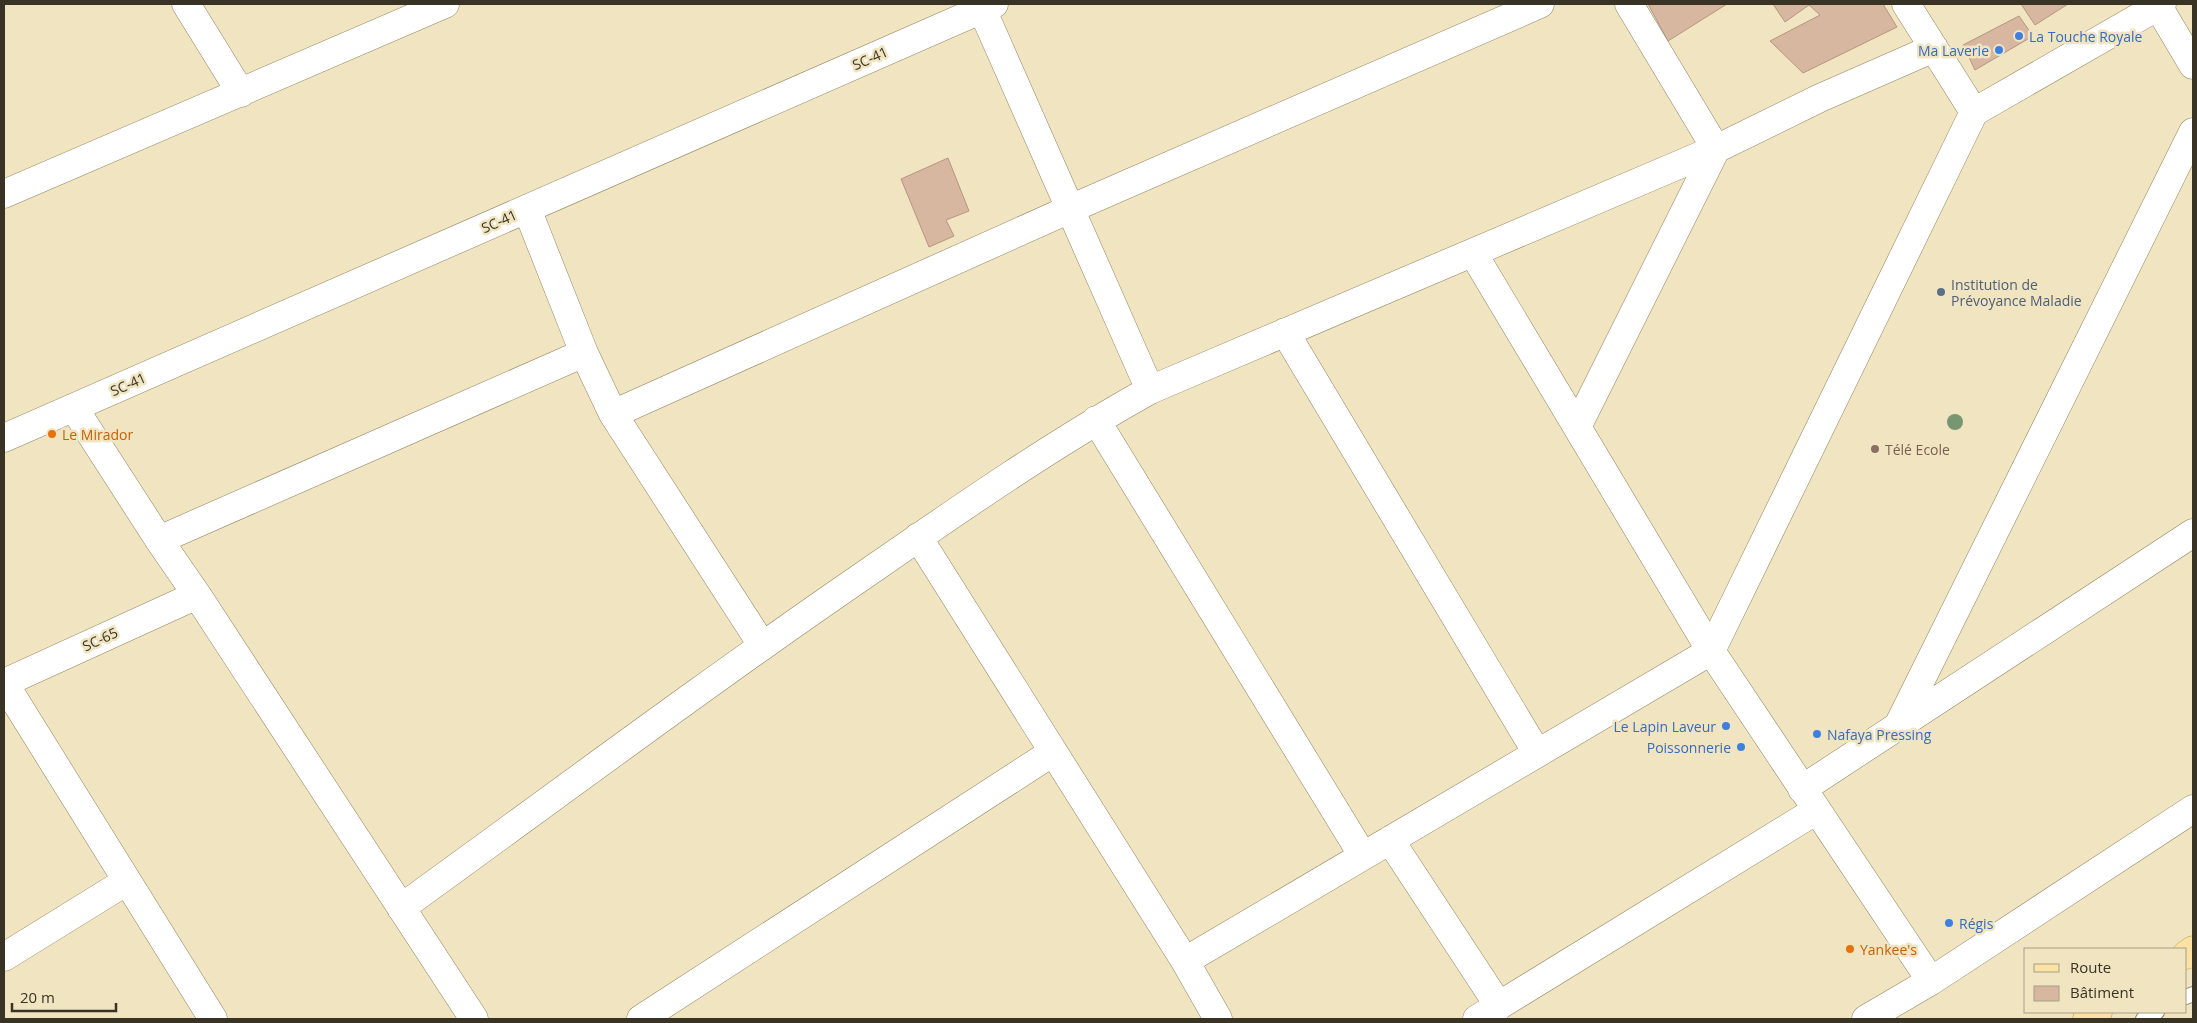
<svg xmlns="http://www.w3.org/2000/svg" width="2197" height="1023" viewBox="0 0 2197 1023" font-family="'Open Sans',sans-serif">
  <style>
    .building { fill: #d7b7a0; stroke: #b59680 }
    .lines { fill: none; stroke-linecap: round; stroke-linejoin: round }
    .lane-casing { stroke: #8f8463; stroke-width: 16 }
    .street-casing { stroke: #8f8463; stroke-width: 29 }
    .primary-casing { stroke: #b59851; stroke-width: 29 }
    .lane { stroke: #fff; stroke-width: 14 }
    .street { stroke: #fff; stroke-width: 28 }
    .primary { stroke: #fbe2a4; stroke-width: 28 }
    .tree { fill: #769772 }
    .shop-dot { fill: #3f7fe0; stroke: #f1e5c1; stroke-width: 2 }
    .service-dot { fill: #5c6f8a; stroke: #f1e5c1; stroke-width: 2 }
    .food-dot { fill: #e8710a; stroke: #f1e5c1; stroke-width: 2 }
    .education-dot { fill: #8d6e63; stroke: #f1e5c1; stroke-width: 2 }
    .labels { text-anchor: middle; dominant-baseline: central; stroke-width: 5; stroke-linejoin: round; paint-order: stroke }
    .shop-label { font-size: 14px; fill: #366cbe; stroke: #f1e5c1; text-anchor: start }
    .street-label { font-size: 14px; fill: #383325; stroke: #f1e5c1 }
    .service-label { font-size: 14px; fill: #4e5e75; stroke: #f1e5c1; text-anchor: start }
    .food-label { font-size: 14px; fill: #c56008; stroke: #f1e5c1; text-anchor: start }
    .education-label { font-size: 14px; fill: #785e54; stroke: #f1e5c1; text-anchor: start }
  </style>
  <rect width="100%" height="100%" fill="#f1e5c1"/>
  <path class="building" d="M1648,4H1727L1668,41Z
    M1773,4H1883L1897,27L1803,73L1770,41L1820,15L1809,5L1785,22Z
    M2021,4H2068L2035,25Z
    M2019,16L2033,36L1975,70L1963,45Z
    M948,158L969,211L946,220L954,236L929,247L901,179Z"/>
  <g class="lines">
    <defs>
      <path id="lane" d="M2186,997L2193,994
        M2143,1019L2157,1012"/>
      <path id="street" d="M186,4L241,93
        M1906,4L1974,112
        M2158,6L2193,65
        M982,9L1150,390
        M4,194L445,4
        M527,209L584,353L613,414L762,645
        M1473,253L1711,651L1931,981
        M1285,332L1537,753
        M74,408L159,540L197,595L474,1019
        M613,414L1070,209L1540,4
        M1096,420L1363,856
        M1577,427L1716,149L1629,4
        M4,438L994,4
        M918,537L1185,961L1218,1019
        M159,540L584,353
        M4,683L213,1019
        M4,683L197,595
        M1898,726L2193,132
        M1802,789L2193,533
        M1390,840L1499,1006
        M401,908C557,795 711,680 870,571C961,508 1053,444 1150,390L1716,149L1820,98L1934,48
        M4,957L127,881
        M1185,961L1711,651L1974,112L2162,4
        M641,1019L1053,752
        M1477,1019L1817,810
        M1866,1019L1931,981L2193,809"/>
      <path id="primary" d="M2186,955L2193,950
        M2087,1019L2098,1012"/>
    </defs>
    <use href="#lane" class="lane-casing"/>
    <use href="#street" class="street-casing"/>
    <use href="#primary" class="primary-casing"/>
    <use href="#lane" class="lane"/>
    <use href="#street" class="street"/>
    <use href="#primary" class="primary"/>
  </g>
  <circle class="tree" cx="1955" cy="422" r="8"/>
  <g class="shop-dot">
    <circle cx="2019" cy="36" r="5"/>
    <circle cx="1999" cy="50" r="5"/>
    <circle cx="1726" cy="726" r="5"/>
    <circle cx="1817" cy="734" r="5"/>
    <circle cx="1741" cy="747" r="5"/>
    <circle cx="1949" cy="923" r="5"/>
  </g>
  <circle class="service-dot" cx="1941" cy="292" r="5"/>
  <g class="food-dot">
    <circle cx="52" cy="434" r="5"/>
    <circle cx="1850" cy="949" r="5"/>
  </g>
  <circle class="education-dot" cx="1875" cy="449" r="5"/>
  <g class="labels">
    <g class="shop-label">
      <text x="2029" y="36">La Touche Royale</text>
      <text x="1989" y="50" text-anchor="end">Ma Laverie</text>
      <text x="1716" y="726" text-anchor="end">Le Lapin Laveur</text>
      <text x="1827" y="734">Nafaya Pressing</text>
      <text x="1731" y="747" text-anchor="end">Poissonnerie</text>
      <text x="1959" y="923">Régis</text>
    </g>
    <g class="street-label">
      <text transform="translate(870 58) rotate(-24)">SC-41</text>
      <text transform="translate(499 221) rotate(-24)">SC-41</text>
      <text transform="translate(128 384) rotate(-24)">SC-41</text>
      <text transform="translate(100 639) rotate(-25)">SC-65</text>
    </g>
    <g class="service-label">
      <text x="1951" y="284">Institution de<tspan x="1951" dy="16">Prévoyance Maladie</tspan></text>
    </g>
    <g class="food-label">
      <text x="62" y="434">Le Mirador</text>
      <text x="1860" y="949">Yankee's</text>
    </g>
    <g class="education-label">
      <text x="1885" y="449">Télé Ecole</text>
    </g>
  </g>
  <rect width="2197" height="1023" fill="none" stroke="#383325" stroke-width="10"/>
  <rect x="2024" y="948" width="162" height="65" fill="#f1e5c1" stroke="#a79e83"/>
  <rect x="2034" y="964" width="25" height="8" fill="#fbe2a4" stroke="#a79e83"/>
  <text x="2070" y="973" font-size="15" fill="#383325">Route</text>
  <rect x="2034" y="986" width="25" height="15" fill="#d7b7a0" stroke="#a79e83"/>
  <text x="2070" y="998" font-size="15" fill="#383325">Bâtiment</text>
  <path d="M12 1003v8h104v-8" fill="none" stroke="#383325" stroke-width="2.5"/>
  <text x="20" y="1003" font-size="15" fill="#383325" stroke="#f1e5c1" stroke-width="4" paint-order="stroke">20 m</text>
</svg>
